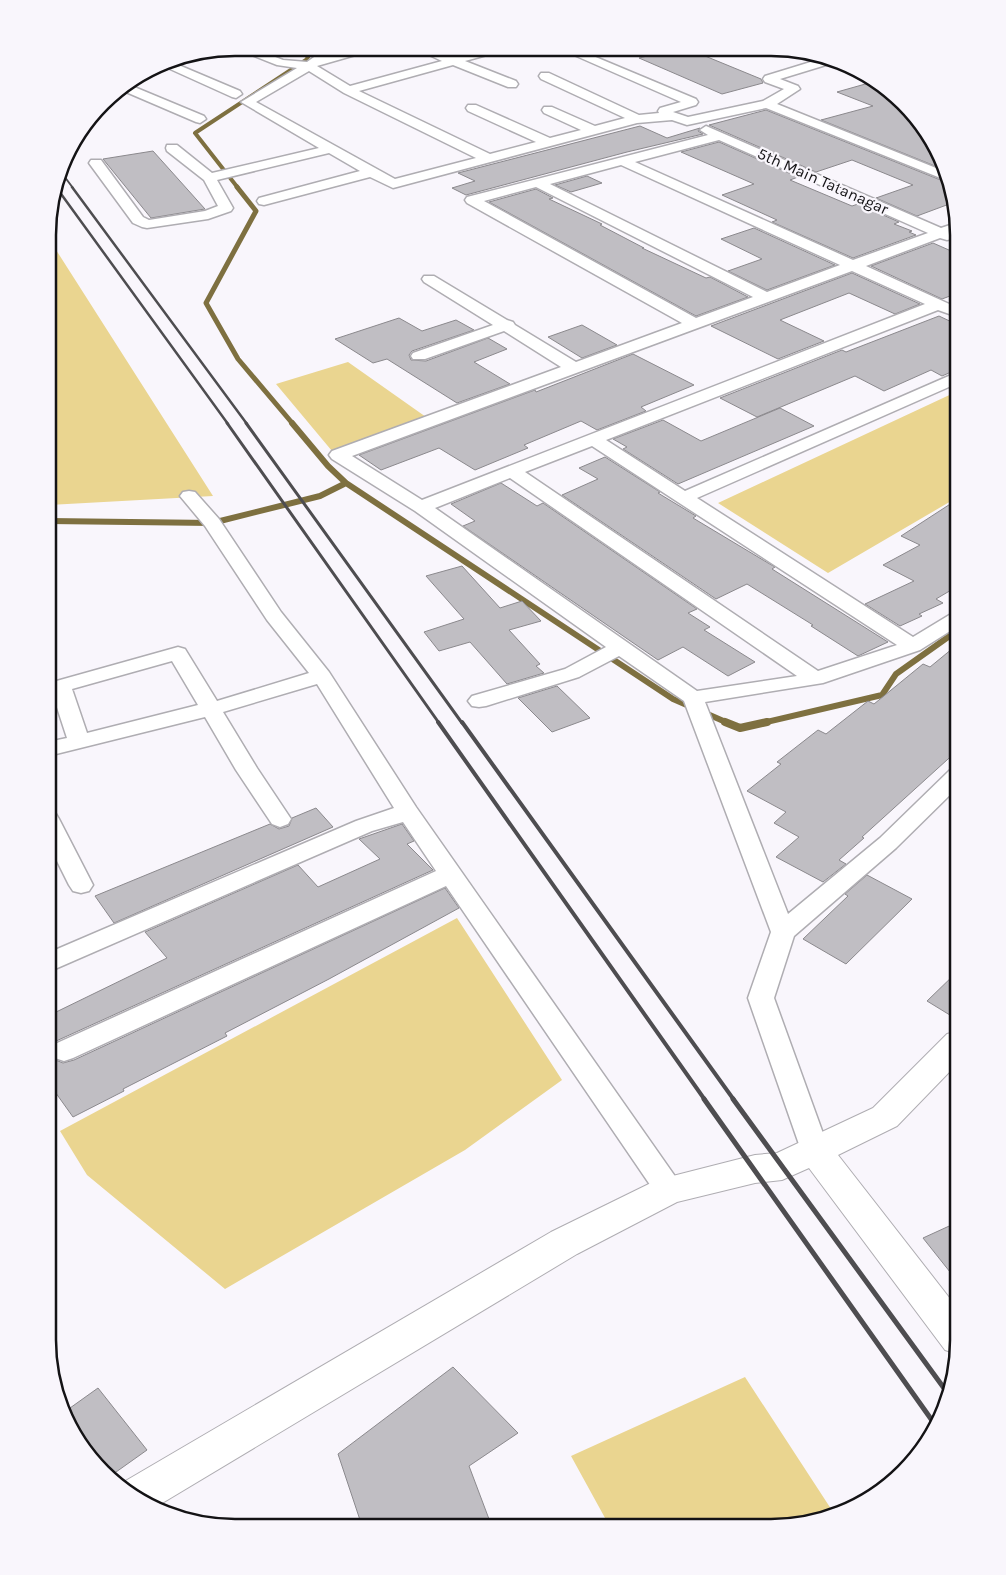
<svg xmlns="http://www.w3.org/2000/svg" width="1006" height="1575" viewBox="0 0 1006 1575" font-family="Karla,sans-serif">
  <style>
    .green { fill: #ead590 }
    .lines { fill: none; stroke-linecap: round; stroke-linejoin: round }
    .stream-far3 { stroke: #7e7040; stroke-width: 4 }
    .stream-far2 { stroke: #7e7040; stroke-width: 5 }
    .stream-far1 { stroke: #7e7040; stroke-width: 6 }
    .stream { stroke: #7e7040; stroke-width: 8 }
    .building { fill: #c0bec3; stroke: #8b898d }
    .street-casing { stroke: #afadb2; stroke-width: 3 }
    .secondary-casing { stroke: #afadb2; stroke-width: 2 }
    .street { fill: #fff; fill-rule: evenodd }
    .secondary { fill: #fff; fill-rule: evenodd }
    .rail-far4 { stroke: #4e4d50; stroke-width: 2 }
    .rail-far3 { stroke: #4e4d50; stroke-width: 2.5 }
    .rail-far2 { stroke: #4e4d50; stroke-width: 3 }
    .rail-far1 { stroke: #4e4d50; stroke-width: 4 }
    .rail { stroke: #4e4d50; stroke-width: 5 }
    .labels { text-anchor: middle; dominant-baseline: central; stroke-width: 4.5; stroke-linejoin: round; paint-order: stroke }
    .far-street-label { font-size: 16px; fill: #141315; stroke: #f9f6fc }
    .rim { fill: none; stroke: #141315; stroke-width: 2.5 }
  </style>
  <rect width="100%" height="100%" fill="#f9f6fc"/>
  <path class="green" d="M51,242L213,496L49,505V243Z
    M348,362L426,417L332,451L276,384Z
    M958,391V497L828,573L718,503Z
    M457,918L562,1080L465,1150L225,1289L87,1175L60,1131Z
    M745,1377L835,1515L771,1527H610L571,1456Z"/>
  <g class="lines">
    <path class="stream-far3" d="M238,188L195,133L306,60L314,48"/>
    <path class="stream-far2" d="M237,187L256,211L206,303L238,359L293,424"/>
    <path class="stream-far1" d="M292,423L328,466L346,483L673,699L728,723
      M49,521L212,523L320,496L346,483
      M762,723L882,695L896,674L958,630"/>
    <path class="stream" d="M725,722L740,728L767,722"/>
  </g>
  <path class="building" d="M676,49H688L761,79L763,83L722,94L639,58Z
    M876,81L885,86L920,121L944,163L945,170L821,120L873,106L837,92Z
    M766,110L948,183L952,203L917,216L876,198L913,185L852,160L816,172L709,125Z
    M640,126L667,138L700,128L698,131L703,134L627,152L466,195L452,188L475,181L458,173Z
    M719,142L798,177L790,180L852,206L858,204L899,222L894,224L912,231L909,232L916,235L853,258L772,222L777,220L722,195L754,184L681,152Z
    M153,151L205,209L151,218L103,159Z
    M587,176L602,183L571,192L555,185Z
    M536,189L553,198L549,199L602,224L600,225L644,248H642L706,278L710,277L748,297L696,316L489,202Z
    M754,228L835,265L767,290L728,271L762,259L721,239Z
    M933,243L958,254V293L942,299L871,266Z
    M852,273L920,304L895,314L849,293L780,320L824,341L778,359L711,326Z
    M939,316L958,325V369L942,376L931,370L884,391L855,376L757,417L720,398L842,350L846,352Z
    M399,318L422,331L456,320L474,330L412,351L409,355L411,360L426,361L488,338L507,349L474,362L510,384L457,403L387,359L373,363L335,339Z
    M582,325L617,345L582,358L548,337Z
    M633,354L694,385L641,407L646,411L597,430L581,421L524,445L528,448L475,470L439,448L381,470L359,455L535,390L536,392Z
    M780,408L814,426L678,484L623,449L627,447L613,439L663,420L701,441Z
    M605,457L660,492L658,493L696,516L693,518L768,563L775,567L772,569L888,642L858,656L811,626L813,625L747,584L716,599L562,495L598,479L579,468Z
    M501,483L537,506L543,503L697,609L688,613L710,627L704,630L755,662L728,676L683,647L658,660L463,526L475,521L451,504Z
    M958,499V586L936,599L943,603L919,614L922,616L900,626L865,604L914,581L883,565L920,545L901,536Z
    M462,566L500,608L522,601L541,621L509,630L540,664L536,666L544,673L507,684L470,642L439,651L424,632L464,619L426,576Z
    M958,644V750L862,837L864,838L839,860L846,864L823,882L776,857L799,837L774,823L786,812L747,791L781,764L777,762L818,730L826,734L868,701L874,704L923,664L930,667Z
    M557,686L590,718L552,732L518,698Z
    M316,808L333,827L114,923L95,896L270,824L279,829L289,826L292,818Z
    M402,824L414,841L407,844L433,870L54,1042L49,1050L53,1059L63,1063L74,1060L445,888L459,908L329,979L225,1033L227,1036L123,1089L124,1091L73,1117L48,1082V1018L52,1014L167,958L145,932L298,865L318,887L380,859L359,839Z
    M867,875L912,899L846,964L803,939L848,896L845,894Z
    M958,971V1020L927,1001Z
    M958,1222V1282L923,1238Z
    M453,1367L518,1433L469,1466L492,1527L362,1526L338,1454Z
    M98,1388L147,1450L109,1477L86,1454L63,1413Z"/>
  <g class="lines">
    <defs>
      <path id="street" d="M238,48H252L283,60L307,62L327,48H340L333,54L356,48H375L373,50L317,66L350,86L442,61L414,48H430L454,57L487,48H507L505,50L465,61L516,81L518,84L516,87H508L453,65L359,91L490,154L536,142L468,111L466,108L468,105H476L550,138L581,130L544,113L542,110L544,107H552L595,126L625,118L541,79L539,76L541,73H549L639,115L659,113L658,111L660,108L681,102L558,48H574L696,99L698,102L696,105L673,112L688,117L763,101L784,89L765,82L763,79L765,76L827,57L839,61L780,79L798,86L800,89L777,104L946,172L948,181L766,108L687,125L672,120L637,123L393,188L370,177L264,205L259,204L257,201L259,198L360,171L329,153L217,180L233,208L231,211L208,219L147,228L142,227L133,223L89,163L91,160H101L143,217L149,220L205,211L218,206L204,180L167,151L166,148L167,145H177L212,173L319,148L241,102L297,68L277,65L239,50ZM309,71L344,93L476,158L395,179L256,102Z
        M169,61L240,91L242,94L236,98L232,97L159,64Z
        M127,84L204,116L206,119L200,123L196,122L119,89Z
        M706,126L941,228L956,223L958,232L952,234L954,236L952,239L947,240L940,238L866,266L958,308V317L938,310L606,440L685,491L958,372V383L697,498L913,637L951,614L958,612V626L920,650L823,683L705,702L788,914L880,838L950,770L958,768V787L896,848L794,936L774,998L829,1150L825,1158L815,1161L805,1158L801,1150L748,998L771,932L684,701L619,656L579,677L486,706L479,707L472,706L468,701L472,696L565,669L606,647L415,511L332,459L329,455L332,451L561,367L504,331L425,359H413L411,356L413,353L493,325L424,282L422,279L424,276H434L507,320L513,322L515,325L576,362L682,323L467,203L465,200L467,197L708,135L700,130ZM719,140L928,233L853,260L635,162ZM621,165L840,265L767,292L550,184ZM536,187L753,297L696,318L484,201ZM852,271L925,304L422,500L352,456ZM592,446L897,645L818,671L525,472ZM510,478L797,676L697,691L435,508Z
        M189,491L195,492L219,519L281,612L329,672L416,807L679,1182L683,1190L679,1198L669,1202L659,1198L446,886L73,1058L64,1061L55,1058L51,1051L55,1044L436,871L403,822L372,831L48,972V953L356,821L394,808L317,684L223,712L257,768L291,819L288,824L280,827L272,824L236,770L205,717L48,756V742L67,738L50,686L53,682L178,647L185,649L217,701L309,673L267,620L205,526L180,496L183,492ZM172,661L198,705L87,733L72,689Z
        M48,812L56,814L59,819L93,885L89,891L81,893L73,891L69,885L48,843Z"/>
      <path id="secondary" d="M958,1031V1063L897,1126L838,1155L958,1309V1354L945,1350L809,1168L782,1180L755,1183L677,1202L577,1254L154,1508L120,1488L122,1483L551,1232L657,1180L755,1155L777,1153L873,1108L947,1034Z"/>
    </defs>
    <use href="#street" class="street-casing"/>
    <use href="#secondary" class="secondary-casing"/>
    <use href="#street" class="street"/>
    <use href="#secondary" class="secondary"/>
    <path class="rail-far4" d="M61,172L73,188"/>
    <path class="rail-far3" d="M56,187L228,424
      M72,187L247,424"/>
    <path class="rail-far2" d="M227,423L439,723
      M246,423L462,723"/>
    <path class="rail-far1" d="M438,722L705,1100
      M462,722L734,1100"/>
    <path class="rail" d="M704,1099L936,1426
      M733,1099L949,1395"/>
  </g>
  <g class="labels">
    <g class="far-street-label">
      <text transform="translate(823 181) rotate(24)">5th Main Tatanagar</text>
    </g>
  </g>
  <path d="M0 0H1006V1575H0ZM235 56H771A179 179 0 0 1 950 235V1340A179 179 0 0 1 771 1519H235A179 179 0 0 1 56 1340V235A179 179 0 0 1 235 56Z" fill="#f9f6fc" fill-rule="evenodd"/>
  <path class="rim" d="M235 56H771A179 179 0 0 1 950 235V1340A179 179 0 0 1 771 1519H235A179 179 0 0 1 56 1340V235A179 179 0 0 1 235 56Z"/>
</svg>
